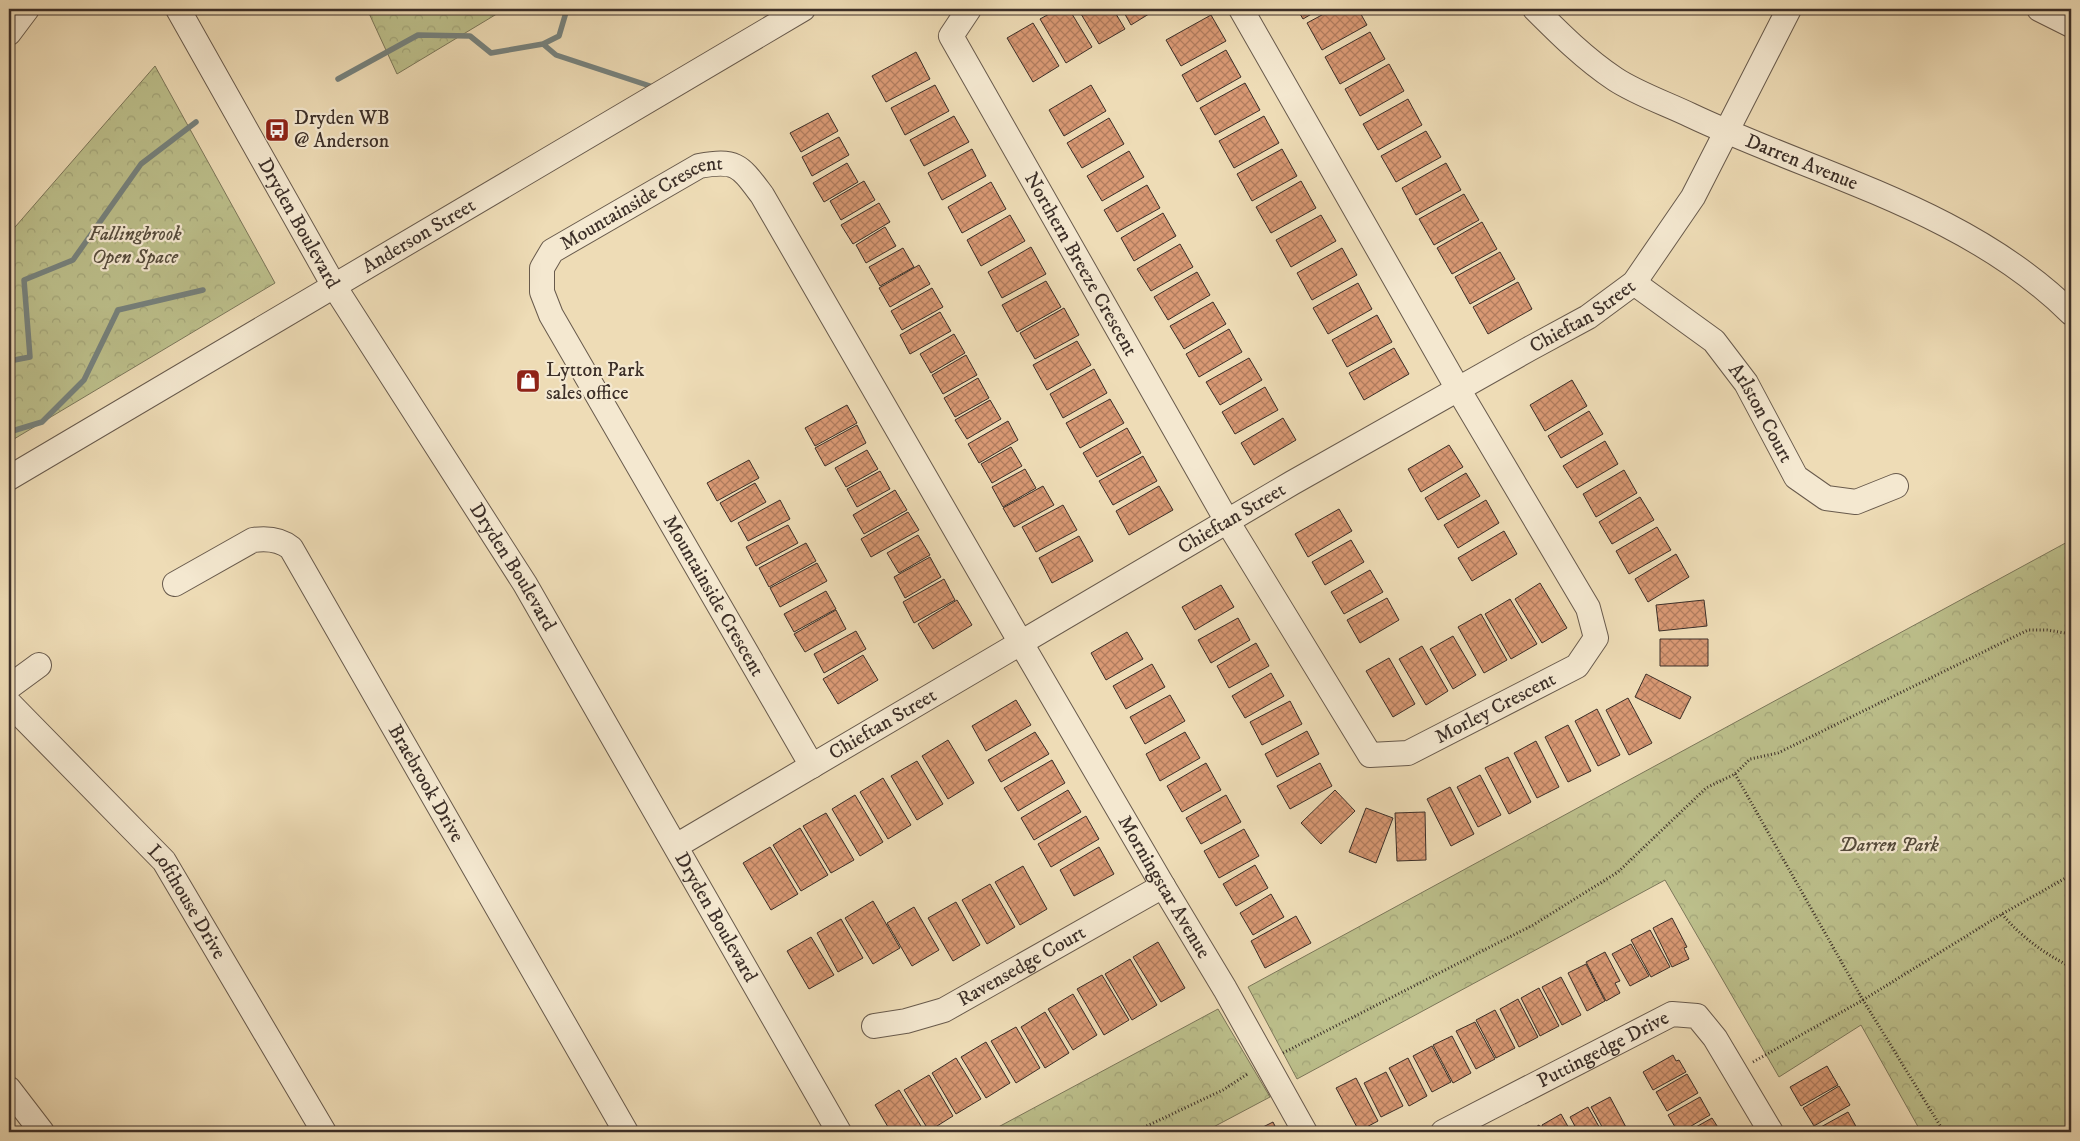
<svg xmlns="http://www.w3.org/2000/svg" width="2080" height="1141" viewBox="0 0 2080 1141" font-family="'IM FELL DW Pica',serif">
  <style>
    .forest { fill: url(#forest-crowns); stroke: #7c775a }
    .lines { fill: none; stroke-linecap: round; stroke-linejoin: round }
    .stream { stroke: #76827e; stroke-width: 5.5 }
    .building { fill: url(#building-cross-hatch); stroke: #3c2f28 }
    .minor-casing { stroke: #685a4c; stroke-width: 26 }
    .path { stroke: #3c2f28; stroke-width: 3; stroke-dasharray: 1 2.5; stroke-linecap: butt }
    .minor { stroke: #f4e8d0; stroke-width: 24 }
    .labels { text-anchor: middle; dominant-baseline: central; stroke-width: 4.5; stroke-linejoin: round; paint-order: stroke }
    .poi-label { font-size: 20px; fill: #3c2f28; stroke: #f4e8d0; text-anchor: start }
    .street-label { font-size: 20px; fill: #3c2f28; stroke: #f4e8d0 }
    .park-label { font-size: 20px; font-style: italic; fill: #564c3c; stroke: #f4e8d0 }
  </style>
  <defs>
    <pattern id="forest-crowns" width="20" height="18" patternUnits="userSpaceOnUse" patternTransform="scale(1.25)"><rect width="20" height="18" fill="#bcbf8b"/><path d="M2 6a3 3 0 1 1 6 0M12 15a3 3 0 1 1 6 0" fill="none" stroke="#a2a478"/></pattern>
    <pattern id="building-cross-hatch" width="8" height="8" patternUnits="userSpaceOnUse" patternTransform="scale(1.25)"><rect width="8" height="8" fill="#d89873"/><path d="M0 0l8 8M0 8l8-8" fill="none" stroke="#b07c5e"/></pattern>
  </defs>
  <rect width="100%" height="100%" fill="#eedcb6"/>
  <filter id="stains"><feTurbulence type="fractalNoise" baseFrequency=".004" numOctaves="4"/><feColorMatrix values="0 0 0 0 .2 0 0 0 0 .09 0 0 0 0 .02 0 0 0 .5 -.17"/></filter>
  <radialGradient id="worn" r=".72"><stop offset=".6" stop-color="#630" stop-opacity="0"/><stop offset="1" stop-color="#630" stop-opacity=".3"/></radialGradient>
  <path class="forest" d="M367,9H505L397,74Z
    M155,66L275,283L9,442V234Z
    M2071,540V1132H1921L1861,1025L1779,1077L1665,880L1297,1079L1248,987Z
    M1218,1009L1270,1097L1204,1132H989Z"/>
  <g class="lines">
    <path class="stream" d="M543,44L556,55L656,88
      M338,79L418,35L470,36L491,53L543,44L559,36L567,9
      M9,361L30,357L24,280L73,260L141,164L196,122
      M9,432L42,422L84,380L118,310L203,290"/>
  </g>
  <path class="building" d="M1058,9H1069L1092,47L1066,63L1040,19Z
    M1078,9H1113L1125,29L1099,44Z
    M1122,9H1157L1131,25Z
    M1297,9H1320L1303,19Z
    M1333,9H1358L1367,25L1322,50L1307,23Z
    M1211,15L1226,41L1181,66L1166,40Z
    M1033,23L1059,66L1033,82L1007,38Z
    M1370,32L1385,59L1340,84L1325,57Z
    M1226,50L1241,77L1197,102L1182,75Z
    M916,52L930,79L886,102L872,76Z
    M1389,64L1404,91L1360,116L1345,89Z
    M1245,83L1260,110L1215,135L1200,108Z
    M935,85L949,111L905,135L891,108Z
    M1091,85L1106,111L1064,136L1049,110Z
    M1408,99L1422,125L1378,150L1363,124Z
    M828,113L838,131L801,152L790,133Z
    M954,116L969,142L924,166L910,140Z
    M1264,116L1279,143L1234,168L1219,141Z
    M1109,118L1124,144L1082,168L1067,143Z
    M1426,131L1441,157L1396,182L1381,156Z
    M839,137L849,155L812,176L802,157Z
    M972,149L986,176L942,200L928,173Z
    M1282,149L1297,176L1252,201L1237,174Z
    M1129,151L1144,177L1102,201L1087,176Z
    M847,163L858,182L824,202L813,183Z
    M1446,163L1461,190L1416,215L1402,188Z
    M864,181L875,200L841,220L830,201Z
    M1301,181L1316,208L1271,233L1256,207Z
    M991,182L1006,209L962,233L948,207Z
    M1147,185L1160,208L1117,232L1104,210Z
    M1464,194L1479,220L1434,245L1419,219Z
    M879,203L890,222L853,244L841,225Z
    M1163,213L1176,236L1134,261L1121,238Z
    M1010,215L1025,241L981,266L967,240Z
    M1321,215L1336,241L1291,267L1276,240Z
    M1482,222L1497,249L1452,274L1437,248Z
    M885,227L896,246L866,263L856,245Z
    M1180,244L1193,267L1151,291L1137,269Z
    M1031,247L1046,274L1002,298L988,272Z
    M903,248L914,267L880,286L869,267Z
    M1342,248L1357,275L1312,300L1297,273Z
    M1500,252L1515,279L1470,304L1455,277Z
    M919,265L930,284L890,307L879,288Z
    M1197,272L1210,295L1168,320L1154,297Z
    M1046,281L1061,307L1017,332L1002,305Z
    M1518,282L1532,309L1488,334L1473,307Z
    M1358,283L1372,309L1328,334L1313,308Z
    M932,288L943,307L902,330L891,311Z
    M1213,302L1226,324L1184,349L1170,326Z
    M1064,308L1079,335L1035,359L1020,333Z
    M940,312L951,331L910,354L900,335Z
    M1377,315L1392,342L1347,367L1332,340Z
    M1229,329L1242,352L1199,377L1186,354Z
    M954,334L965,353L931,373L920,354Z
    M1077,341L1091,365L1047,390L1033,365Z
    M1394,348L1409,374L1364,400L1349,373Z
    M966,355L977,375L943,394L932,375Z
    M1249,358L1262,380L1220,405L1206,382Z
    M1094,369L1107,393L1063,418L1050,394Z
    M978,378L989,398L955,417L944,398Z
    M1572,380L1587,406L1545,431L1530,405Z
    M1265,387L1278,410L1235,434L1222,412Z
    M1110,399L1124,423L1080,448L1066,423Z
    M990,400L1001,419L967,439L955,420Z
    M847,405L857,423L815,446L805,428Z
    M1589,411L1603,434L1561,458L1548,436Z
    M1283,418L1296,440L1254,465L1241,443Z
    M1008,421L1018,440L979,463L968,444Z
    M857,425L866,443L825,466L815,448Z
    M1127,428L1141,453L1097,477L1083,453Z
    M1605,441L1618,464L1577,488L1563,466Z
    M1449,445L1463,467L1421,492L1408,469Z
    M1011,447L1022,466L992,483L981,464Z
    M867,450L878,469L846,487L835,468Z
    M1143,456L1157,481L1113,505L1099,481Z
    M749,460L759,478L717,501L707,483Z
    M1025,469L1036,488L1003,507L992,487Z
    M1624,470L1637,493L1596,517L1583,494Z
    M880,471L890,489L857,507L847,489Z
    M1466,473L1480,496L1438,520L1425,498Z
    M755,483L766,502L731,522L720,503Z
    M1043,486L1054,505L1014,527L1003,508Z
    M1159,486L1173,510L1129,535L1116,511Z
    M895,490L907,510L864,534L853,515Z
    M1640,497L1654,520L1612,544L1599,522Z
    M780,500L790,519L748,541L738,523Z
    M1486,500L1499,523L1458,548L1444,525Z
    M1063,505L1077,530L1036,552L1022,527Z
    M1339,509L1352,531L1308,557L1295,534Z
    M908,512L919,530L871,557L861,539Z
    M788,525L798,543L756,566L746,547Z
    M1657,527L1671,550L1629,574L1616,551Z
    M1504,531L1517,554L1472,581L1458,558Z
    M918,535L930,555L899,573L887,553Z
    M1079,536L1093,561L1052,583L1039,558Z
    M1351,540L1364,562L1325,585L1312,562Z
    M806,543L816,561L769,587L759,568Z
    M1676,554L1689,577L1648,602L1635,579Z
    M930,557L941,577L905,598L894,577Z
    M817,563L827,581L780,607L770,588Z
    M1370,570L1383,592L1344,614L1331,592Z
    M944,579L955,600L914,623L903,602Z
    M1540,583L1567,628L1542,643L1515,599Z
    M1221,585L1234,607L1195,630L1182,607Z
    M826,591L836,609L794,632L784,614Z
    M1387,598L1399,620L1360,643L1347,620Z
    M1510,599L1537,644L1511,659L1485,614Z
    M957,600L972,625L933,649L918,624Z
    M1704,600L1707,626L1659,631L1656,605Z
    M836,610L846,629L805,652L794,634Z
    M1481,614L1507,660L1484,673L1458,627Z
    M1238,618L1250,640L1211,663L1198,640Z
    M856,631L866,649L824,673L814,654Z
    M1127,632L1143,659L1106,680L1091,653Z
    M1453,636L1476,675L1453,689L1430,649Z
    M1660,639H1708V666H1660Z
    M1256,643L1269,666L1229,688L1217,666Z
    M1422,646L1448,691L1426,705L1399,659Z
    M863,655L878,680L838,704L823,679Z
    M1389,658L1415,704L1393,717L1366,671Z
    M1152,664L1165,687L1126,709L1113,686Z
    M1271,673L1284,696L1245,718L1232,696Z
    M1646,674L1691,697L1680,719L1635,697Z
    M1170,695L1185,721L1145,744L1130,717Z
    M1628,698L1652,743L1629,755L1606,710Z
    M1016,700L1031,725L986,751L972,726Z
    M1290,701L1302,724L1262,745L1250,722Z
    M1597,709L1620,755L1598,766L1575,721Z
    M1568,725L1591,771L1568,782L1545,737Z
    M1307,731L1319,754L1277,777L1265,754Z
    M1035,732L1049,754L1001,782L988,760Z
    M1185,732L1200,758L1160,781L1146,754Z
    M948,740L974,783L948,799L922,756Z
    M1536,741L1559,787L1537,798L1514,753Z
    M1508,757L1531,802L1509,814L1485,768Z
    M1052,760L1065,783L1018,811L1004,788Z
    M917,761L943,804L917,820L891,776Z
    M1206,763L1221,790L1182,812L1167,786Z
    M1320,763L1332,786L1290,809L1277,786Z
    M1480,775L1501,815L1478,827L1457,787Z
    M883,778L911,825L888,839L860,792Z
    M1450,787L1474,834L1451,846L1427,799Z
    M1068,790L1081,812L1034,840L1021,818Z
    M1335,790L1355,811L1321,844L1301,823Z
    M855,795L883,842L860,856L832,809Z
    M1226,795L1241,822L1201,844L1186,818Z
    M1366,808L1393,818L1376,863L1349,852Z
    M1425,812L1426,860L1397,861L1395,813Z
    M826,813L854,860L831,873L803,826Z
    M1086,816L1099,839L1051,867L1038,844Z
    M800,828L828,875L801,891L773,845Z
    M1244,829L1259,856L1219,878L1204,851Z
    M770,847L798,894L771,910L743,863Z
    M1099,847L1114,874L1074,896L1060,870Z
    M1255,865L1268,888L1236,906L1223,884Z
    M1023,866L1047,909L1020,925L995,882Z
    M990,884L1015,927L987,944L962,900Z
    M1271,894L1284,917L1253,935L1240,913Z
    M873,901L900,948L873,964L845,918Z
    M956,902L980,945L953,961L928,918Z
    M914,907L939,950L912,966L887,923Z
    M1296,916L1311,943L1265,968L1251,941Z
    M1672,918L1687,947L1684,948L1689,959L1672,967L1653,928Z
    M841,919L863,958L838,972L817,933Z
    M1650,930L1670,967L1651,977L1631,940Z
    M811,937L834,975L809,989L787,951Z
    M1158,942L1185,988L1161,1002L1133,957Z
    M1631,944L1649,976L1630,986L1612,954Z
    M1605,952L1620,981L1615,983L1620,993L1606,1001L1586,962Z
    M1130,959L1157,1005L1132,1020L1105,974Z
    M1586,964L1605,1001L1587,1011L1568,973Z
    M1102,975L1129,1020L1104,1035L1077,989Z
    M1561,977L1581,1015L1562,1025L1542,987Z
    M1539,988L1559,1026L1540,1036L1521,998Z
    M1073,994L1097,1035L1073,1050L1048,1009Z
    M1518,999L1538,1037L1519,1047L1500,1009Z
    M1495,1010L1515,1048L1496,1058L1476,1020Z
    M1045,1012L1069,1053L1045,1068L1021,1027Z
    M1475,1022L1495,1059L1476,1069L1456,1031Z
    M1016,1027L1040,1068L1016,1083L991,1041Z
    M1452,1036L1471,1073L1453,1083L1433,1045Z
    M986,1042L1010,1083L986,1098L961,1057Z
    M1432,1046L1451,1082L1432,1092L1413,1056Z
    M1673,1055L1676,1061L1679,1060L1686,1072L1653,1090L1643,1072Z
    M956,1058L981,1099L956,1114L932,1073Z
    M1408,1058L1427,1096L1409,1106L1389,1068Z
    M1827,1066L1838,1085L1801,1106L1790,1087Z
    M1386,1072L1403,1106L1381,1117L1364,1083Z
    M1687,1074L1698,1093L1667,1111L1656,1092Z
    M929,1075L953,1116L929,1131L904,1090Z
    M1356,1078L1378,1121L1359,1131L1336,1088Z
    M1839,1086L1850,1105L1814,1126L1803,1108Z
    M899,1090L924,1131L922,1132H891L875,1105Z
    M1610,1097L1627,1129L1621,1132H1605L1591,1107Z
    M1700,1097L1710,1115L1681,1132H1678L1668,1115Z
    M1588,1107L1602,1132H1578L1570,1117Z
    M1848,1112L1858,1130L1854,1132H1821L1819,1128Z
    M1561,1114L1571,1132H1546L1542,1125Z
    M1712,1118L1721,1132H1687Z
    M1273,1122L1278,1132H1253Z
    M1539,1125L1543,1132H1528Z"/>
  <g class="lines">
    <defs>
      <g id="minor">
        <path id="s1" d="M178,9L334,286L525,584L839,1132"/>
        <path id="s2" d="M969,9L951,36L1227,521L1370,755L1408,753L1577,666L1596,638L1588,608L1458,389L1241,9"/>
        <path id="s3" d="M1535,9C1560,34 1585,59 1615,79C1636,93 1667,104 1690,115C1819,176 1967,210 2071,313"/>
        <path d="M2039,9L2071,25"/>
        <path d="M9,33L27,9"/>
        <path id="s4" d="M1634,283L1714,341L1746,383L1796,477L1826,498L1856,502L1896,486"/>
        <path id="s5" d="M9,478L803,9"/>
        <path id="s6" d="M175,584L253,540C267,538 280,539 291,548L626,1132"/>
        <path d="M9,687L39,665"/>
        <path id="s7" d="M9,703L164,861L324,1132"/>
        <path id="s8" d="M812,766L551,315L542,292V268L552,251L699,166C737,159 740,166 762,195L1021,643L1163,886L1225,989L1305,1132"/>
        <path id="s9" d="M676,846L1292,483L1529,349L1588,317L1634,283L1693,197L1789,9"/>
        <path id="s10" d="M874,1026L906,1021L944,1010L1163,886"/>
        <path d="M9,1089L42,1132"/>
        <path id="s11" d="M1443,1132L1672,1014L1697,1016L1715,1038L1771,1132"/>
      </g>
    </defs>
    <use href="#minor" class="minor-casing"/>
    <path class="path" d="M1735,774L1863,1000L1944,1132
      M2002,914C2021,937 2045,954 2071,967
      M1283,1053L1533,925L1618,872L1706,788L1735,774L1750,759L1778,753L2028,630H2047L2071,634
      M1753,1062L1863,1000L2002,914L2071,875
      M1134,1132L1223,1090L1249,1073"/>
    <use href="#minor" class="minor"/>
  </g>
  <defs>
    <symbol id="bus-square" viewBox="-11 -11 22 22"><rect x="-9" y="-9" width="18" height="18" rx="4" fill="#8f2418" stroke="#f4e8d0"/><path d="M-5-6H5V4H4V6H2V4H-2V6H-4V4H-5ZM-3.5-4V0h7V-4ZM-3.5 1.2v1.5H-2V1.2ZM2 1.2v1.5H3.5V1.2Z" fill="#fff"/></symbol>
    <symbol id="shop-square" viewBox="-11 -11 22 22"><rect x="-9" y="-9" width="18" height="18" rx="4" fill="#8f2418" stroke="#f4e8d0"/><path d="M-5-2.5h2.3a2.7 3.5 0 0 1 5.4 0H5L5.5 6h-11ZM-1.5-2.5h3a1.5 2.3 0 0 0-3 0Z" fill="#fff"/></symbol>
  </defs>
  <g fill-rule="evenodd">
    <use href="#bus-square" x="263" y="116" width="28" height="28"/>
    <use href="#shop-square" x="514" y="367" width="28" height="28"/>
  </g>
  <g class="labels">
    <g class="poi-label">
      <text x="294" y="118">Dryden WB<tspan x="294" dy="23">@ Anderson</tspan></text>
      <text x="546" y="370">Lytton Park<tspan x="546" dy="23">sales office</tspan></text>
    </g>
    <g class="street-label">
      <text stroke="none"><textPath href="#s3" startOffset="311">Darren Avenue</textPath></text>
      <text stroke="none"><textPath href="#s8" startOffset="692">Mountainside Crescent</textPath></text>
      <text stroke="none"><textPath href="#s1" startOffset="246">Dryden Boulevard</textPath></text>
      <text stroke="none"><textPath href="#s5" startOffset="476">Anderson Street</textPath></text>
      <text stroke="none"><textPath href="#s2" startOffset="295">Northern Breeze Crescent</textPath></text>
      <text stroke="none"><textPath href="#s9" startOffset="1050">Chieftan Street</textPath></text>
      <text stroke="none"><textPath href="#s4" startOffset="185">Arlston Court</textPath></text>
      <text stroke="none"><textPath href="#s9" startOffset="645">Chieftan Street</textPath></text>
      <text stroke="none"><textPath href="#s1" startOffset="651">Dryden Boulevard</textPath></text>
      <text transform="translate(713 596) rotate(60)">Mountainside Crescent</text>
      <text stroke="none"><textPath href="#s2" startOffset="1001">Morley Crescent</textPath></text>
      <text stroke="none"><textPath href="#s9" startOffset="240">Chieftan Street</textPath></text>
      <text stroke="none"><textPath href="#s6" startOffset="401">Braebrook Drive</textPath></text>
      <text stroke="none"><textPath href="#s8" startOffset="1636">Morningstar Avenue</textPath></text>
      <text stroke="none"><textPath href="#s7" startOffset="268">Lofthouse Drive</textPath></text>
      <text stroke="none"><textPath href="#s1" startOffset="1056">Dryden Boulevard</textPath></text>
      <text stroke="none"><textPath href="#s10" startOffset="161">Ravensedge Court</textPath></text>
      <text stroke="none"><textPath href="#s11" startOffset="180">Puttingedge Drive</textPath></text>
    </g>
    <g class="park-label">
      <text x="135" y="234">Fallingbrook<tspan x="135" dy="23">Open Space</tspan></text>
      <text x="1889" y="845">Darren Park</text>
    </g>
  </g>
  <rect width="2080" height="1141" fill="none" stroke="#eedcb6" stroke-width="30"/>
  <rect x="10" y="10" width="2060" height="1121" fill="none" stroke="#3c2f28" stroke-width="2.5"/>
  <rect x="15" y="15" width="2050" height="1111" fill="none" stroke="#3c2f28"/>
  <rect width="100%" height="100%" filter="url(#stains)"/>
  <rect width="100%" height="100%" fill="url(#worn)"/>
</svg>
